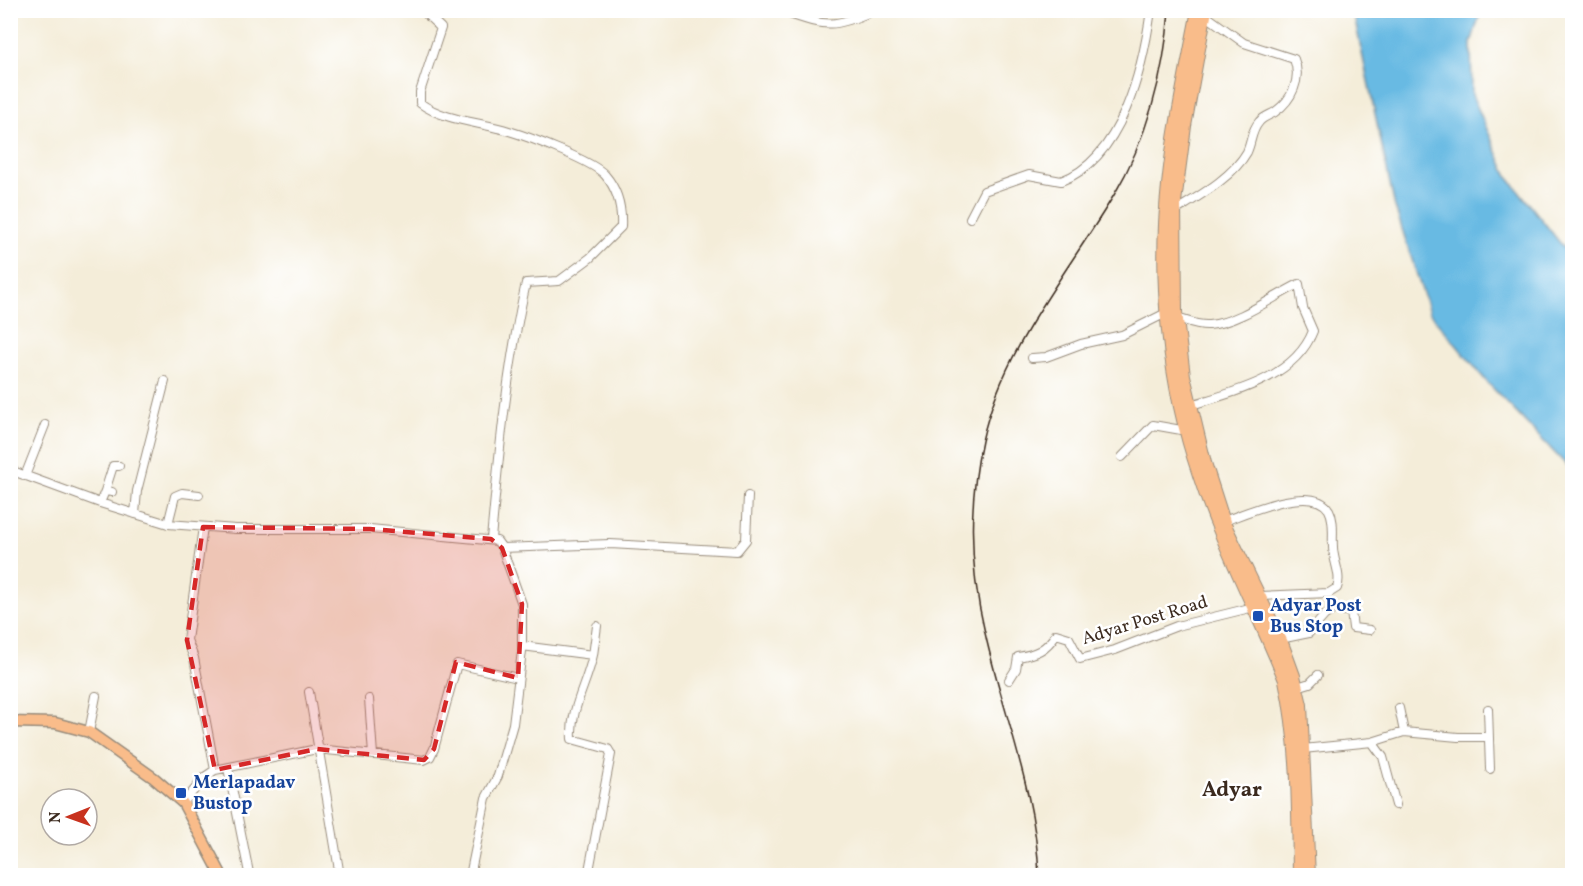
<svg xmlns="http://www.w3.org/2000/svg" width="1583" height="886" viewBox="0 0 1583 886" font-family="Vollkorn,serif">
  <style>
    .water { fill: #67bae3; stroke: #517280; stroke-width: 1.5 }
    .lines { fill: none; stroke-linecap: round; stroke-linejoin: round }
    .minor-casing { stroke: #988c7c; stroke-width: 10 }
    .major-casing { stroke: #988c7c; stroke-width: 13 }
    .highway-casing { stroke: #988c7c; stroke-width: 14 }
    .minor { stroke: #fff; stroke-width: 8 }
    .major { stroke: #f9bc8a; stroke-width: 10 }
    .highway { stroke: #f9bc8a; stroke-width: 12 }
    .rail { stroke: #3b2a1e; stroke-width: 1.5 }
    .marked { fill: #d62828; fill-opacity: 0.2; stroke: #d62828; stroke-width: 4.5; stroke-dasharray: 12 8; stroke-linejoin: round }
    .transit-dot { fill: #1a4fb4; stroke: #fff; stroke-width: 2 }
    .labels { text-anchor: middle; dominant-baseline: central; stroke-width: 5; stroke-linejoin: round; paint-order: stroke }
    .transit-label { font-size: 18px; font-weight: bold; fill: #164399; stroke: #fff; text-anchor: start }
    .street-label { font-size: 18px; fill: #3b2a1e; stroke: #fff }
    .quarter-label { font-size: 21px; font-weight: bold; fill: #3b2a1e; stroke: #fff }
  </style>
  <rect width="100%" height="100%" fill="#fff"/>
  <filter id="ink" filterUnits="userSpaceOnUse"><feTurbulence type="fractalNoise" baseFrequency=".0167" numOctaves="2"/><feDisplacementMap in="SourceGraphic" scale="12" xChannelSelector="R" yChannelSelector="G"/><feConvolveMatrix kernelMatrix="1 2 1 2 8 2 1 2 1" color-interpolation-filters="sRGB"/></filter>
  <filter id="wash" filterUnits="userSpaceOnUse"><feTurbulence type="fractalNoise" baseFrequency=".008" numOctaves="4" result="noise"/><feDisplacementMap in="SourceGraphic" scale="24" xChannelSelector="R" yChannelSelector="G"/><feGaussianBlur stdDeviation="1.35" result="paint"/><feColorMatrix in="noise" values="0 0 0 0 0 0 0 0 0 0 0 0 0 0 0 0 0 1.4 0 .05"/><feComposite in="paint" operator="in"/></filter>
  <g filter="url(#wash)">
    <rect width="100%" height="100%" fill="#f4edd9"/>
    <path class="water" d="M1353,11H1481L1471,43L1472,95L1508,177L1572,258V471L1487,382L1429,312L1395,207Z"/>
  </g>
  <g filter="url(#ink)">
    <g class="lines">
      <defs>
        <path id="minor" d="M422,10L441,28L420,92V103C444,121 481,122 509,131C529,137 593,161 605,175C618,190 622,209 621,227L590,258L559,281L526,283C507,367 499,453 491,539
          M777,10C824,25 828,31 875,10
          M1175,211C1199,196 1233,177 1247,152C1252,141 1251,131 1259,122C1263,117 1270,115 1275,112C1292,100 1302,79 1294,59L1244,43L1205,15
          M970,218L984,191L1029,175L1061,181C1122,159 1143,68 1151,10
          M1177,318C1187,321 1199,326 1209,325C1240,322 1272,297 1299,284L1303,308L1313,331C1295,378 1234,392 1191,405
          M1032,358L1046,357L1081,344L1122,335L1168,312
          M1122,457L1153,425L1187,431
          M10,470L100,503L168,524L236,529H370L497,541L502,548L522,604V651L513,724L498,776L486,798L470,876
          M25,476L45,425
          M105,491L113,466H119
          M100,503L105,491L112,492
          M135,514L137,491L165,381
          M1224,521C1246,513 1313,483 1329,510C1335,521 1332,535 1333,547C1333,561 1342,575 1337,588L1329,593L1260,596
          M168,524L175,496L182,493L199,495
          M203,527L187,640L194,658L215,770
          M502,548L610,544L737,551L746,540L748,496
          M1280,639L1309,633L1325,615L1334,609L1351,612L1353,628L1370,630
          M522,646L593,655C587,684 570,709 572,739L608,749L611,754L588,876
          M593,655L597,626
          M1009,680L1016,669L1018,657C1036,654 1046,650 1056,634L1069,638L1080,659L1115,650L1177,626L1254,607
          M1297,687L1310,683L1318,675
          M309,692L340,876
          M369,699L373,755
          M1399,708L1404,732
          M1488,709L1490,769
          M89,732L96,696
          M1372,742L1383,757L1396,805
          M1303,749L1372,742L1404,732L1458,737H1488
          M228,768L249,873
          M183,803L206,776L215,770L317,749L424,760L430,757L434,749L457,664L518,678"/>
        <path id="major" d="M10,722L55,723L89,732L154,778L183,803L222,876"/>
        <path id="highway" d="M1198,10C1187,68 1174,126 1168,185C1158,280 1168,385 1199,475C1222,546 1257,611 1285,680C1299,744 1298,810 1299,876
          M1206,10L1185,126L1175,202L1176,312L1184,376L1205,463L1225,525L1282,643L1294,676L1301,705L1309,876"/>
      </defs>
      <use href="#minor" class="minor-casing"/>
      <use href="#major" class="major-casing"/>
      <use href="#highway" class="highway-casing"/>
      <use href="#minor" class="minor"/>
      <use href="#major" class="major"/>
      <use href="#highway" class="highway"/>
      <path class="rail" d="M1039,876C1036,791 1003,714 985,633C970,570 968,505 982,441C1003,348 1066,275 1114,195C1146,141 1165,73 1169,10"/>
    </g>
  </g>
  <path class="marked" d="M203,527L370,529L491,539L502,548L522,604L518,678L456,662L434,749L424,760L317,749L215,770L187,640Z"/>
  <g class="transit-dot">
    <rect x="1252" y="610" width="12" height="12" rx="3"/>
    <rect x="175" y="787" width="12" height="12" rx="3"/>
  </g>
  <g class="labels">
    <g class="transit-label">
      <text x="1270" y="606">Adyar Post<tspan x="1270" dy="21">Bus Stop</tspan></text>
      <text x="193" y="783">Merlapadav<tspan x="193" dy="21">Bustop</tspan></text>
    </g>
    <g class="street-label">
      <text transform="translate(1145 621) rotate(-17)">Adyar Post Road</text>
    </g>
    <g class="quarter-label">
      <text x="1232" y="790">Adyar</text>
    </g>
  </g>
  <rect width="1583" height="886" fill="none" stroke="#fff" stroke-width="36"/>
  <g transform="translate(69 817) rotate(269)"><circle r="28" fill="#ffffff" stroke="#b1aaa5" stroke-width="1.5"/>
  <path d="M0-4.5L10 22L0 15L-10 22Z" fill="#c8321e"/>
  <text y="-9" font-size="16" font-weight="bold" text-anchor="middle" fill="#3b2a1e">N</text>
  </g>
</svg>
